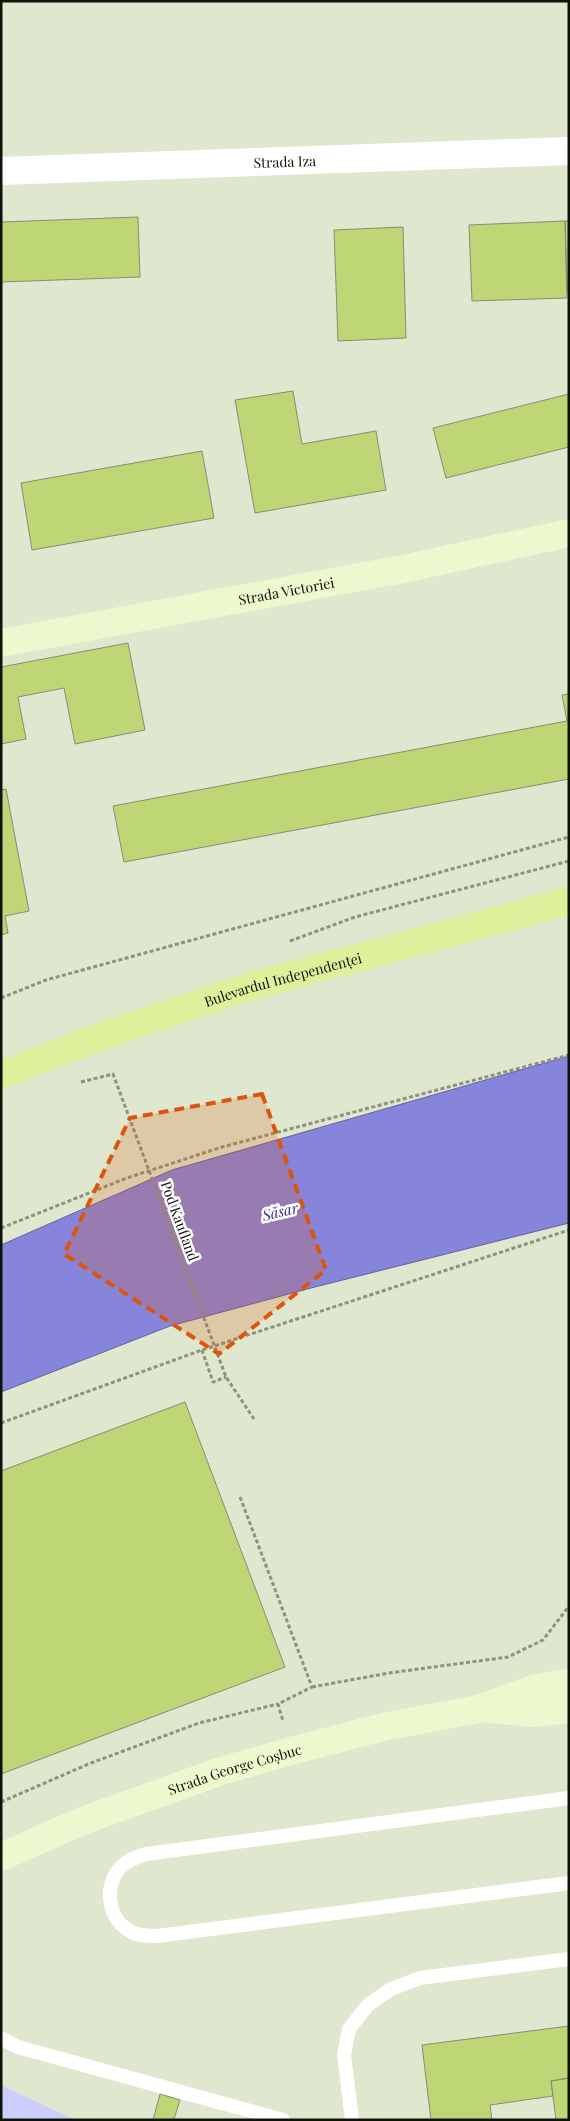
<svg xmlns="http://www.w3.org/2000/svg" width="570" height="2121" viewBox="0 0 570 2121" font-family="'Playfair Display',serif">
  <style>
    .green { fill: #cccffe }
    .water { fill: #8685db; stroke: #62629c }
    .building { fill: #bed676; stroke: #868d76 }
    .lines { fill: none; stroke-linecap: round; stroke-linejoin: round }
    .path { stroke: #8c9280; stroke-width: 3; stroke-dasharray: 4 2.5; stroke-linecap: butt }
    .lane { stroke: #fff; stroke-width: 14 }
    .street { stroke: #fff; stroke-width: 28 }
    .secondary { stroke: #eef8ce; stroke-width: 28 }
    .primary { stroke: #ddf09c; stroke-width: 28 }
    .marked { fill: #dd550c; fill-opacity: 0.2; stroke: #dd550c; stroke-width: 4; stroke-dasharray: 10 6; stroke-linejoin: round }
    .labels { text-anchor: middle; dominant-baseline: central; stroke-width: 5; stroke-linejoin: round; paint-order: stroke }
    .street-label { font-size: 14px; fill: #0f1209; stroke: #fff }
    .water-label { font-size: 15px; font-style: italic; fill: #3b2d90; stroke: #fff }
  </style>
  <rect width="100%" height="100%" fill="#dfe7ce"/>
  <path class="green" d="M1,2085L75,2120H1Z"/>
  <path class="water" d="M569,1056V1223L311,1288L170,1326L1,1392V1245L172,1170Z"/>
  <path class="building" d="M138,217L140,277L1,282V222Z
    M565,221L567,298L472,301L469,225Z
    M565,221H569V290L567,291Z
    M403,227L406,338L338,341L334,230Z
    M293,391L302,444L376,431L386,490L255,513L235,400Z
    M569,394V447L446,478L433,428Z
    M202,451L214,518L32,550L21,483Z
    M128,643L145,730L75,744L64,688L18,697L26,739L1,744V667Z
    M569,694V779L124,862L113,806L567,721L562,695Z
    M6,789L29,911L5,916L8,933L1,935V790Z
    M185,1402L285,1667L1,1774V1471Z
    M569,2026V2078L551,2081L553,2096L490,2105L492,2120H431L422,2045Z
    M569,2078V2120H556L551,2081Z
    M160,2094L180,2100L174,2119L177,2120H153Z"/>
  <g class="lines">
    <path class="path" d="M290,941L355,917L569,861
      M1,998L46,980L569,837
      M81,1082L113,1074L226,1377L254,1419
      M1,1228L127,1178L222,1147L569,1055
      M202,1350L213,1382L226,1377
      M1,1423L202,1350L569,1230
      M240,1497L312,1687L278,1704L283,1721
      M312,1687L389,1673L508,1657L543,1640L569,1606
      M1,1802L91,1763L199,1723L278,1704"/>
    <path class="lane" d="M569,1798L146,1854C137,1857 129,1859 122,1866C103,1883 107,1919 130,1931C138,1936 148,1936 157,1936L569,1883
      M1,2038L18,2047L283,2120
      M352,2120L344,2055L349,2029L368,2005L391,1989L420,1978L569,1959"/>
    <path class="street" id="s1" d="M1,171L569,151"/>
    <g class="secondary">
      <path id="s2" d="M1,643L403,569L569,533"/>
      <path d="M489,1709L535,1713L569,1709"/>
      <path id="s3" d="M1,1857L82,1821L221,1771L291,1751L383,1727L478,1709L533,1689L569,1682"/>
    </g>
    <path class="primary" id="s4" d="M1,1075L102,1036L245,988L569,901"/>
  </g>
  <path class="marked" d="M262,1094L326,1270L219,1354L64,1254L130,1118Z"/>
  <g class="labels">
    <g class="street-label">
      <text stroke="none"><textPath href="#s1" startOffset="284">Strada Iza</textPath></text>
      <text stroke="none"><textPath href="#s2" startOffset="290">Strada Victoriei</textPath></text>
      <text stroke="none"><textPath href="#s4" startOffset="298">Bulevardul Independenței</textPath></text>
      <text transform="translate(180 1221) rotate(70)">Pod Kaufland</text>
      <text stroke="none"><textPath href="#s3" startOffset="250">Strada George Coșbuc</textPath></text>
    </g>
    <g class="water-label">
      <text transform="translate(280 1211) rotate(-13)">Săsar</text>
    </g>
  </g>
  <rect width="570" height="2121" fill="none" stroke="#0f1209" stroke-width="5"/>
</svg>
